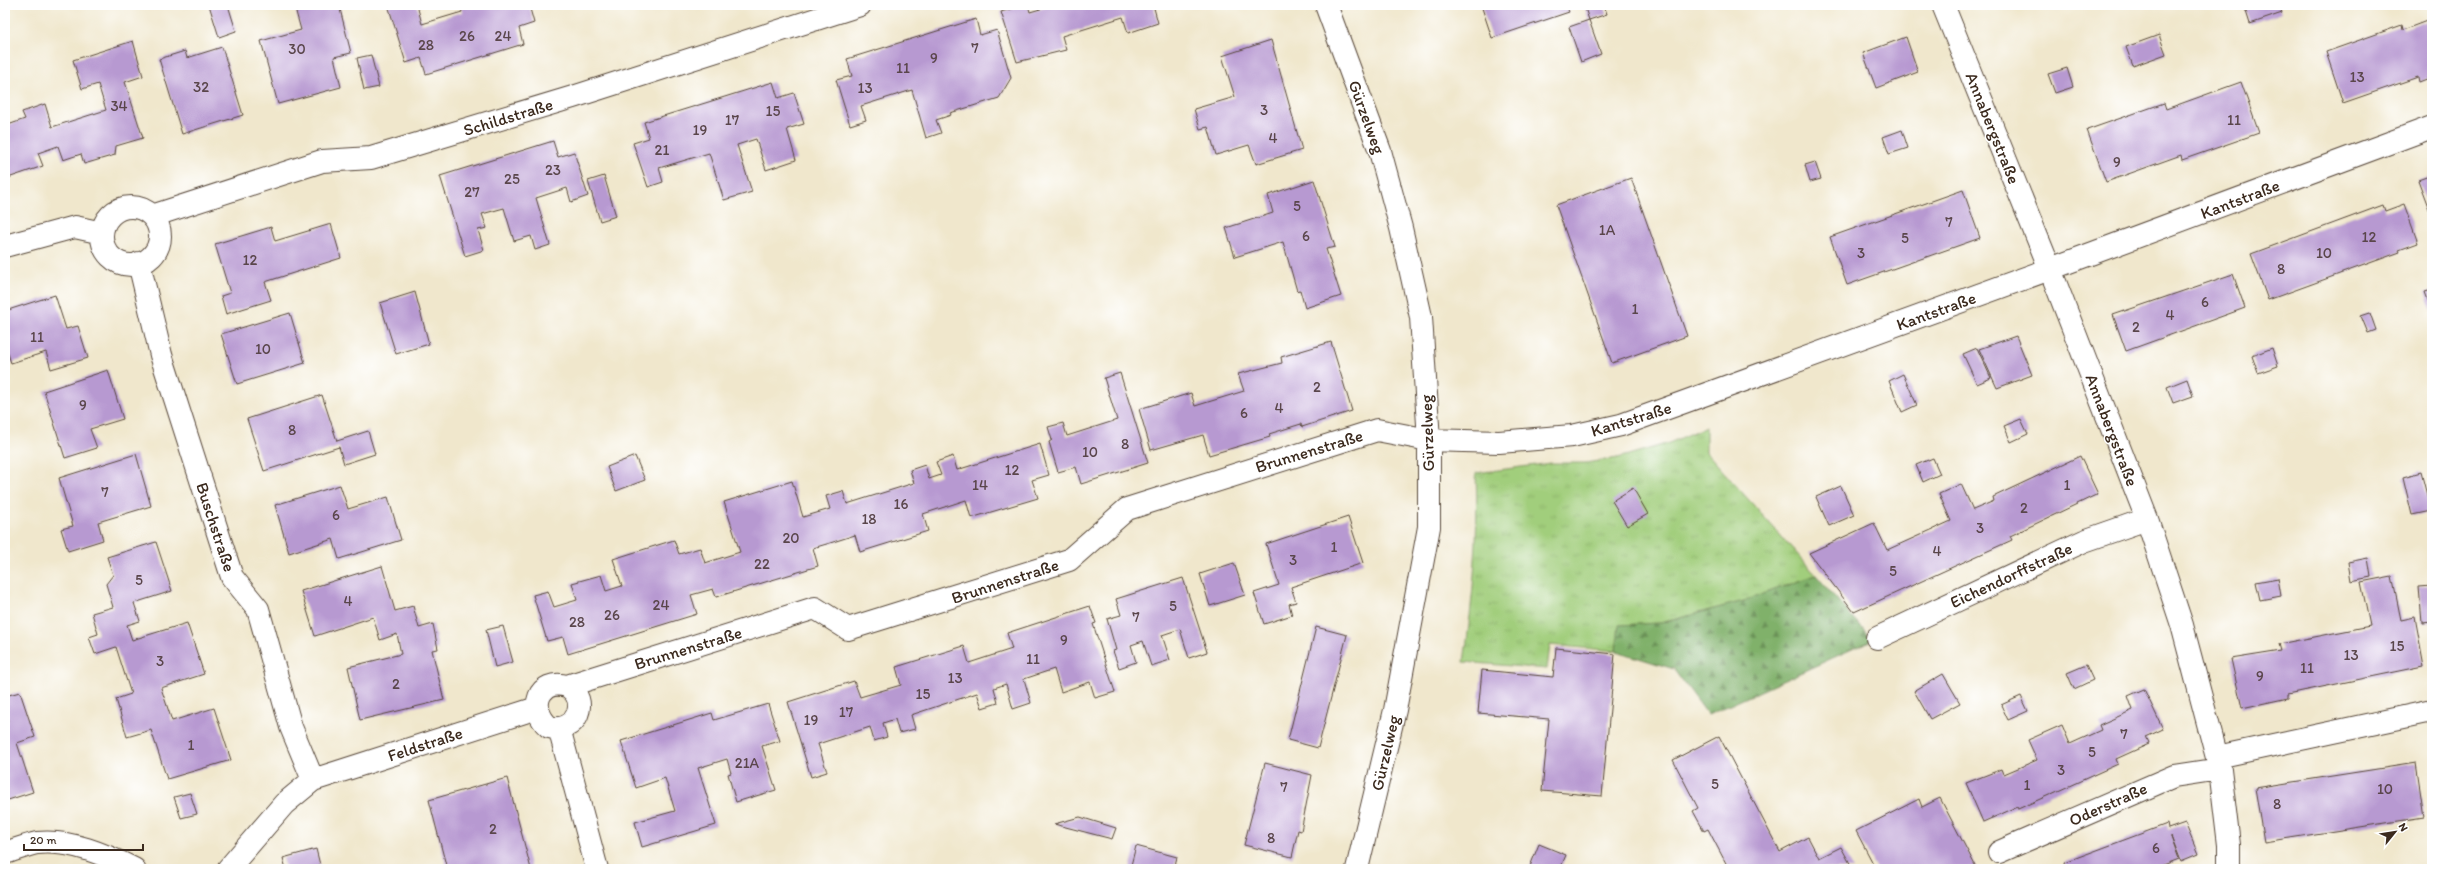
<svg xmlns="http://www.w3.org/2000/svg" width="2437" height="874" viewBox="0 0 2437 874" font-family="Itim,sans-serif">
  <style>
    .grass { fill: url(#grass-tufts); stroke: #6e7c4c }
    .forest { fill: url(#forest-firs); stroke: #5e6e44 }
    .building { fill: #b799d1 }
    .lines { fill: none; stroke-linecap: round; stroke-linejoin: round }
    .street-casing { stroke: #564638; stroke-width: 24 }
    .street { stroke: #fff; stroke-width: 22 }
    .labels { text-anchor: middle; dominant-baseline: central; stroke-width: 3; stroke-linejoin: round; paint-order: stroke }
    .number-label { font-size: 15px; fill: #5a464b }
    .street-label { font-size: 17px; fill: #3b2a1e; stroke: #fff }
  </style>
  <defs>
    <pattern id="grass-tufts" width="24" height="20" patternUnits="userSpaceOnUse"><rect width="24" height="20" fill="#a1ce7b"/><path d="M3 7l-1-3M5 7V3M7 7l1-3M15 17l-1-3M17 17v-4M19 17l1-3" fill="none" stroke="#8cb16a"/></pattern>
    <pattern id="forest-firs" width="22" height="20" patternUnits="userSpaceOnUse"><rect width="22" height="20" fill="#80b16b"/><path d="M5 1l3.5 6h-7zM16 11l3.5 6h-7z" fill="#6a9057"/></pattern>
  </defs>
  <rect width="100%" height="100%" fill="#fff"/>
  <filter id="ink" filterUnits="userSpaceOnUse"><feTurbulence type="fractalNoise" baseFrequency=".025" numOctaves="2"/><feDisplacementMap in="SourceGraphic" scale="8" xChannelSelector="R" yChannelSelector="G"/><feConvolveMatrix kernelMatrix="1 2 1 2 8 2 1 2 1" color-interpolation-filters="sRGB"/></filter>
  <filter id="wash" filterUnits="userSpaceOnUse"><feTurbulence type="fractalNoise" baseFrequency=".012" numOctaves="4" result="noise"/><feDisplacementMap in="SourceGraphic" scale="16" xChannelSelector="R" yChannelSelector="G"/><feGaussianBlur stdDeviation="0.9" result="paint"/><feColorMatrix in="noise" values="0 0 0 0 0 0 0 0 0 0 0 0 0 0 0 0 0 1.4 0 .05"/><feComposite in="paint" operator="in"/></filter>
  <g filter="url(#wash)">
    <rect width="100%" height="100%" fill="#f0e7cc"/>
    <path class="grass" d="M1706,427V452L1816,575L1744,601L1661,623L1620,625L1616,651L1550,645L1547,669L1464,662C1473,599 1479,537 1476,473L1551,463H1585L1618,458L1669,443Z"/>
    <path class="forest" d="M1816,575L1872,640L1708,715L1674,669L1616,651L1619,625L1661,623L1744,601Z"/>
    <g id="blocks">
      <path class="building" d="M209,5H228L236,31L219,37Z
        M323,5H339L351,53L334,57L341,87L278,104L261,41L301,30L296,12Z
        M388,5H417L422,24L462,12L460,5H476L477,7L483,5H529L534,23L519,28L523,44L426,74L421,58L406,63Z
        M1023,5H1028L1030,12L1054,5H1161L1154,8L1158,23L1128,33L1123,17L1062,36L1066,50L1017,62L1001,12Z
        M1481,5H1566L1569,12L1492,38Z
        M1584,5H1604L1607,14L1589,20Z
        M2244,5H2279L2282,13L2250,24Z
        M976,19L980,35L997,30L1011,78L999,98L950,113L951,115L936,120L941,133L926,138L912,90L861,106L866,120L850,125L836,80L852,76L847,59Z
        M2432,19V77L2419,82L2418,77L2343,103L2326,52L2402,25L2403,30Z
        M1589,20L1601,54L1581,62L1569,27Z
        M2159,35L2166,54L2133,66L2126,47Z
        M1906,37L1918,72L1876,88L1863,53Z
        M1271,40L1302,150L1256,164L1249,145L1216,155L1208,127L1200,129L1194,109L1235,97L1222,56Z
        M133,41L143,76L125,82L143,138L116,146L115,155L84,164L81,154L63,160L58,146L38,153L43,166L5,179V126L25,119L22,112L45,104L52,127L106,110L98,84L82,89L73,60Z
        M222,47L243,115L182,134L159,59L185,51L187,58Z
        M371,55L379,87L364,90L357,58Z
        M2067,68L2073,87L2055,93L2048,74Z
        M773,82L778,98L794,93L804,124L787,129L796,160L766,170L756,139L737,145L752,192L724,200L709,153L659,168L663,182L648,187L633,143L649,138L644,122Z
        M2241,82L2259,133L2182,160L2181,155L2106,182L2087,130L2164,103L2166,109Z
        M1902,130L1908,148L1889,154L1883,137Z
        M553,141L558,157L574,152L588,196L571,202L567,188L536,198L550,245L535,250L531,236L514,241L504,208L482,214L487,228L478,230L484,250L465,256L440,176Z
        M1815,162L1821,179L1810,182L1805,165Z
        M2432,175V217L2418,180Z
        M604,176L616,216L600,221L588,181Z
        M1631,178L1687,336L1612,363L1556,205Z
        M1314,180L1335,247L1326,249L1341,296L1305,308L1300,290L1297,291L1283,242L1235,257L1226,228L1273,213L1268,195Z
        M1963,190L1980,238L1847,285L1830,237Z
        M2404,204L2418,243L2399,250L2400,252L2268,300L2251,254L2383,205L2385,211Z
        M331,224L341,258L265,282L271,300L226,314L221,296L230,293L215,244L271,227L275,241Z
        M2233,274L2245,308L2126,351L2113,315Z
        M2432,290V311L2425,292Z
        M415,292L429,344L396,354L380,303Z
        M55,295L66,329L78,326L88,358L51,369L46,352L11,363L5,344V311Z
        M290,313L305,363L237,384L221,334Z
        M2370,313L2376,330L2368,333L2361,316Z
        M2016,336L2032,375L1997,388L1979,349Z
        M1331,342L1352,411L1302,427L1301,424L1269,434L1270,437L1209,455L1203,435L1151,450L1139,409L1191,393L1195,406L1244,391L1238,374L1282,363L1281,357Z
        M1977,348L1991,378L1977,384L1963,354Z
        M2272,348L2278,366L2258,373L2252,356Z
        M108,370L123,419L90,429L97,448L65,458L44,391Z
        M1120,373L1148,463L1081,484L1076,467L1058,472L1049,442L1052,440L1048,427L1063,423L1067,436L1117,420L1104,378Z
        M1903,374L1917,405L1902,412L1889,381Z
        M2187,379L2193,396L2173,403L2167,387Z
        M322,395L337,441L368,431L375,454L344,464L339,447L264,471L247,419Z
        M2021,419L2028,434L2011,442L2004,426Z
        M1040,444L1049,475L1032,480L1038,498L971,518L966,500L923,514L928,531L860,552L855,535L830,543L813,548L818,566L716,597L713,589L691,595L697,614L568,654L563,637L547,641L533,595L548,591L554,607L577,600L572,583L601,575L606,591L622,586L613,559L674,540L679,554L700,548L705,563L740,552L724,502L792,481L803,517L830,509L826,496L843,491L847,504L914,483L910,470L925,465L929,479L941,475L936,462L953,456L957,470Z
        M136,454L151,506L98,522L103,540L68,551L61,529L73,526L59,478Z
        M635,456L645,480L616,491L607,467Z
        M2080,456L2098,494L2010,536L2012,540L1854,612L1809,553L1874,523L1887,550L1951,521L1939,494L1961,484L1973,510L1994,501L1993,497Z
        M1933,458L1940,474L1923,482L1916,465Z
        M2421,472L2431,511L2412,515L2403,477Z
        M340,485L348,509L388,497L401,540L339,559L333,539L289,553L275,505Z
        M1841,486L1854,515L1829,526L1816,497Z
        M1633,488L1648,514L1627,526L1612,501Z
        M1348,517L1363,563L1291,587L1296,602L1289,604L1292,615L1264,624L1254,593L1279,585L1266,544Z
        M156,542L172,591L134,603L140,621L127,625L132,640L187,623L204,674L161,688L172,721L214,708L231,760L167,779L151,730L127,737L116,699L131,694L116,647L95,654L89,637L98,634L92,613L113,607L106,584L113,575L107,557Z
        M2368,558L2371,577L2351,581L2348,562Z
        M1234,563L1245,595L1210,606L1200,574Z
        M382,566L395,611L413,606L419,628L433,624L438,649L432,650L444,700L360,720L348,667L401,654L397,634L380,640L373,617L315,636L301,591Z
        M2392,576L2401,620L2415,617L2424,666L2288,694V698L2242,708L2231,659L2281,651L2279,644L2370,626L2361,582Z
        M1183,578L1207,652L1189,658L1180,629L1162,635L1170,660L1151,666L1143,641L1131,645L1136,662L1119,668L1113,651L1116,650L1107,619L1121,615L1116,599Z
        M2278,578L2281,596L2260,600L2256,582Z
        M2432,586V622L2422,623L2419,587Z
        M1090,606L1096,623L1093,624L1115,692L1095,698L1090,682L1061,692L1054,669L1024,679L1031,703L1013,709L1006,684L994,688L998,703L982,708L977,693L911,715L915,729L899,733L895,719L883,723L887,737L874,741L870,727L818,744L827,772L811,777L788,702L854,681L860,697L901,685L896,667L964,646L969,663L1012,649L1007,633Z
        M503,626L513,662L495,667L486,630Z
        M1316,627L1347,635L1318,748L1288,740Z
        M1556,648L1615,654L1602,796L1542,791L1549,719L1478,713L1482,670L1553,677Z
        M2086,665L2093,680L2074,689L2067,673Z
        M1943,674L1960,703L1930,719L1914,691Z
        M2144,689L2163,729L2146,737L2149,744L2116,759L2118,764L2018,809L2017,807L1983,822L1966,783L2002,769L2004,774L2037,760L2028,740L2062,725L2070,744L2101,730L2099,725L2133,710L2128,696Z
        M20,692L35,737L17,743L33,792L5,801V722L8,721L5,711V696Z
        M2021,696L2028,711L2008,720L2001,705Z
        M768,704L780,741L762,746L776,790L736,802L728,774L731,773L727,759L698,768L716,825L642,847L635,822L675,811L665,778L636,788L621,741L712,713L714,720Z
        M1719,736L1780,852L1808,837L1819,858L1841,847L1853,869H1729L1708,829L1704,831L1693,811L1698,808L1673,760Z
        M1265,763L1312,775L1301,831L1298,830L1292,857L1244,845Z
        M2416,763L2424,817L2264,842L2255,788Z
        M507,778L531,869H447L429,800Z
        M190,793L197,814L181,818L174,797Z
        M1940,798L1977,869H1876L1856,831L1919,799L1922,807Z
        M1080,817L1116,828L1112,839L1054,824Z
        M2185,823L2198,854L2181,861L2171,836L2179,859L2153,869H2067L2065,862L2167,824L2168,829Z
        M1539,844L1566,855L1560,869H1529Z
        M1136,846L1177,857L1174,869H1130Z
        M316,849L321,869H286L283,858Z"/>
    </g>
  </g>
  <g filter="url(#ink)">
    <use href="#blocks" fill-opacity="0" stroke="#564638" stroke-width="1"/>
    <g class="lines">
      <defs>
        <path id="street" d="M1326,5L1380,151L1401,228L1421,317L1429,440V527L1395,710L1357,869
          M1943,5L2050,269L2147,519L2182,625L2220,769L2229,845V869
          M102 236a29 29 0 1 1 58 0a29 29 0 1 1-58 0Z
          M152,216L322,161L371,158L573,97L860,5
          M5,246L75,227L102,233
          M139,263L161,355L232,577L258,609L291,727L313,780
          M1877,638L2084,541L2147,519
          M567,686C591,700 576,735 549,727C528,709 538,678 567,686L815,608L848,629L1069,560L1127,509L1377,430L1429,440L1499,442L1572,436L1621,425L2050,269L2432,127
          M559,728L597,869
          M2217,757L2432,711
          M1999,852L2174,776L2220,769
          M5,853C15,850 27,845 37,843C70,839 106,855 134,869
          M228,869L284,804L313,780L537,708"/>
      </defs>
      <use href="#street" class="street-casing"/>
      <use href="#street" class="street"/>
    </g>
  </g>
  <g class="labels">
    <g class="number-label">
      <text x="467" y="36">26</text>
      <text x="503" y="36">24</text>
      <text x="426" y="45">28</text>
      <text x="975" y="48">7</text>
      <text x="297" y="49">30</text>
      <text x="934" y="58">9</text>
      <text x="903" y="68">11</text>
      <text x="2357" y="77">13</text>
      <text x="201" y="87">32</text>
      <text x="865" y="88">13</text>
      <text x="119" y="106">34</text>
      <text x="1264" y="110">3</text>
      <text x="773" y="111">15</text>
      <text x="732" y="120">17</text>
      <text x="2234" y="120">11</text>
      <text x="700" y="130">19</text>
      <text x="1273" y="138">4</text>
      <text x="662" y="150">21</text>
      <text x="2117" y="162">9</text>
      <text x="553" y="170">23</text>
      <text x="512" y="179">25</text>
      <text x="472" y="192">27</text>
      <text x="1297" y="206">5</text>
      <text x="1949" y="222">7</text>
      <text x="1607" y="230">1A</text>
      <text x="1306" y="236">6</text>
      <text x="2369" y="237">12</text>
      <text x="1905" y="238">5</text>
      <text x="1861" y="253">3</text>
      <text x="2324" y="253">10</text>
      <text x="250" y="260">12</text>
      <text x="2281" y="269">8</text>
      <text x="2205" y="302">6</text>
      <text x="1635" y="309">1</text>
      <text x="2170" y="315">4</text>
      <text x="2136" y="327">2</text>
      <text x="37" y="337">11</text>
      <text x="263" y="349">10</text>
      <text x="1317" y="387">2</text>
      <text x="83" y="405">9</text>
      <text x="1279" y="408">4</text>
      <text x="1244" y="413">6</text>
      <text x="292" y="430">8</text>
      <text x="1125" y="444">8</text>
      <text x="1090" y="452">10</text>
      <text x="1012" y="470">12</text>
      <text x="980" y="485">14</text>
      <text x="2067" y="485">1</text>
      <text x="105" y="492">7</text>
      <text x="901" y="504">16</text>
      <text x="2024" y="508">2</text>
      <text x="336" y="515">6</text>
      <text x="869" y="519">18</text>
      <text x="1980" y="528">3</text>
      <text x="791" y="538">20</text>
      <text x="1334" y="547">1</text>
      <text x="1937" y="551">4</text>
      <text x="1293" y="560">3</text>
      <text x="762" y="564">22</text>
      <text x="1893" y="571">5</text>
      <text x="139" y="580">5</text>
      <text x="348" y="601">4</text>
      <text x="661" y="605">24</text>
      <text x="1173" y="606">5</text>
      <text x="612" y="615">26</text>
      <text x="1136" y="617">7</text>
      <text x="577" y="622">28</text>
      <text x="1064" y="640">9</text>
      <text x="2397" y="646">15</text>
      <text x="2351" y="655">13</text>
      <text x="1033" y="659">11</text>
      <text x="160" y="661">3</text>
      <text x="2307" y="668">11</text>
      <text x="2260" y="676">9</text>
      <text x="955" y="678">13</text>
      <text x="396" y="684">2</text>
      <text x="923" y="694">15</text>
      <text x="846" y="712">17</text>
      <text x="811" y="720">19</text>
      <text x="2124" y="734">7</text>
      <text x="191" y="745">1</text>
      <text x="2092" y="752">5</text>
      <text x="747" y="763">21A</text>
      <text x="2061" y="770">3</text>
      <text x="1715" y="784">5</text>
      <text x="2027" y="785">1</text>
      <text x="1284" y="787">7</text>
      <text x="2385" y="789">10</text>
      <text x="2277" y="804">8</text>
      <text x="493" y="829">2</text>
      <text x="1271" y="838">8</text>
      <text x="2156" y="848">6</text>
    </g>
    <g class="street-label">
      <text transform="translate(508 117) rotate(-17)">Schildstraße</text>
      <text transform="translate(1367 117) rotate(70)">Gürzelweg</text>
      <text transform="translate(1993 128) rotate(68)">Annabergstraße</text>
      <text transform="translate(2240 199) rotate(-21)">Kantstraße</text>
      <text transform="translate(1936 311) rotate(-20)">Kantstraße</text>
      <text transform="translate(1631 419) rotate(-17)">Kantstraße</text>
      <text transform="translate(2112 430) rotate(69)">Annabergstraße</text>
      <text transform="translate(1427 433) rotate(-92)">Gürzelweg</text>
      <text transform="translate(1309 451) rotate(-17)">Brunnenstraße</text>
      <text transform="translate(216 527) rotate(72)">Buschstraße</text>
      <text transform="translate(2011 575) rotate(-25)">Eichendorffstraße</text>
      <text transform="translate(1005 581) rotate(-18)">Brunnenstraße</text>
      <text transform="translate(688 648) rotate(-17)">Brunnenstraße</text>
      <text transform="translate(425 744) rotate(-18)">Feldstraße</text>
      <text transform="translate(1385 753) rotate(-77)">Gürzelweg</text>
      <text transform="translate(2108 804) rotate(-24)">Oderstraße</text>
    </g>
  </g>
  <rect width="2437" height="874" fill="none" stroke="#fff" stroke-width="20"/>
  <g transform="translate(2395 832) rotate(60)" stroke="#ffffff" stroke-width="3" paint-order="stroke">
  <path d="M0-3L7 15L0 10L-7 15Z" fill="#3b2a1e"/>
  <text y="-6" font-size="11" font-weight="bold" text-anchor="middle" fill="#3b2a1e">N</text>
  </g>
  <path d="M24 844v6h119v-6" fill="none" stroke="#3b2a1e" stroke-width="2"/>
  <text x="30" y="844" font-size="12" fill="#3b2a1e" stroke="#ffffff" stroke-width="3" paint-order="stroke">20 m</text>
</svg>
